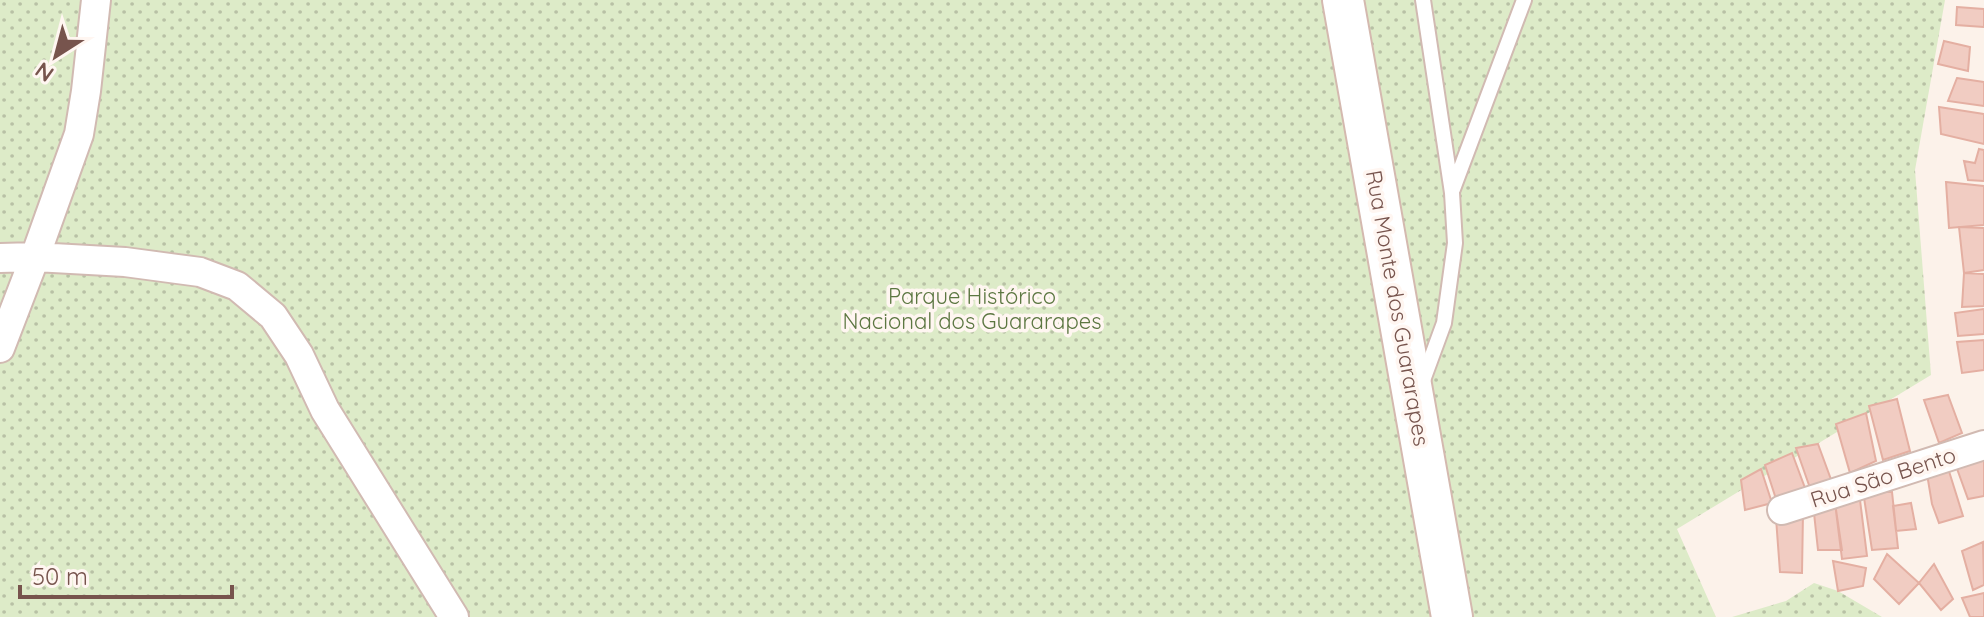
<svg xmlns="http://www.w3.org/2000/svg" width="1984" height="617" viewBox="0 0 1984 617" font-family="Quicksand,sans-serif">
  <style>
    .park { fill: url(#park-dots) }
    .building { fill: #f1ccc2; stroke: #e4afa2; stroke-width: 2 }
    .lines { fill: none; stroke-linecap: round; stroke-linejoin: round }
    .lane-casing { stroke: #d1bab2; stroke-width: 18 }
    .street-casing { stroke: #d1bab2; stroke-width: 32 }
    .secondary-casing { stroke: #d4b9af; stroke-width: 44 }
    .lane { stroke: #fff; stroke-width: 14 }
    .street { stroke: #fff; stroke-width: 28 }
    .secondary { stroke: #fff; stroke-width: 40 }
    .labels { text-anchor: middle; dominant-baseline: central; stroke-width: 7; stroke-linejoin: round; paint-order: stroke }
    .park-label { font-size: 22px; fill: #5c7741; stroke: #fff6f1 }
    .street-label { font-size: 22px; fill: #77544d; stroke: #fff6f1 }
  </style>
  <defs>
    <pattern id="park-dots" width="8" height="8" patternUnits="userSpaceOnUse" patternTransform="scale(2)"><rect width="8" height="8" fill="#ddebc8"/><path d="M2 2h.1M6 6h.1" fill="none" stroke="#b8c1a5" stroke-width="1.8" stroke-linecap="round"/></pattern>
  </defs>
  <rect width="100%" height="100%" fill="#fcf2ea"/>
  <path class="park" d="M0,0H1945L1915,170L1931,375L1677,529L1716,617H0Z
    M1814,583L1838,591L1882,617H1732L1786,601Z"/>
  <path class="building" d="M1957,7L1984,9V27L1956,25Z
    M1944,41L1970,47L1968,71L1938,64Z
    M1957,78L1984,82V106L1948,101Z
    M1939,107L1984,114V144L1941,134Z
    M1979,149L1984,150V181L1968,180L1964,161L1975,163Z
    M1946,182L1984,186V225L1949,228Z
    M1959,227L1984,228V270L1964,273Z
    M1964,273L1984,274V306L1962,307Z
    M1984,309V334L1958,336L1955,313Z
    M1984,340V370L1962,373L1957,342Z
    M1948,395L1962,433L1939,443L1924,400Z
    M1897,399L1910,451L1883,460L1869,406Z
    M1866,413L1876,461L1850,473L1836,424Z
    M1818,444L1833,485L1810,488L1796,448Z
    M1792,453L1805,488L1776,499L1765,465Z
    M1984,457V496L1968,499L1956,466Z
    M1948,468L1963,516L1939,523L1932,504L1927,474Z
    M1761,469L1772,503L1745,510L1741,480Z
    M1863,491L1892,492L1898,548L1872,550Z
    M1859,492L1867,556L1842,559L1835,503Z
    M1835,503L1842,550H1818L1814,513Z
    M1911,503L1916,529L1896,531L1893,506Z
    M1803,513L1802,573L1780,572L1776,518Z
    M1983,542L1984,585L1973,590L1962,551Z
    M1887,554L1919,583L1899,604L1874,579Z
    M1833,561L1866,568L1863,586L1838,591Z
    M1934,564L1953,599L1941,610L1919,583Z
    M1984,593V617H1970L1962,598Z"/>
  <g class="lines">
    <defs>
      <path id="lane" d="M1453,189L1524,0
        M1422,383L1444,323L1455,243L1452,193L1423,0"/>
      <path id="street" d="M0,258L35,257L125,262L200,272L237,286L273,316L299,355L325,410L454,617
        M0,348L35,257L79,134L86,91L96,0
        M1782,510L1984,445"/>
      <path id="secondary" d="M1343,0L1452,617"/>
    </defs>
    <use href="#lane" class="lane-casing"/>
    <use href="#street" class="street-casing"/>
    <use href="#secondary" class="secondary-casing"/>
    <use href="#lane" class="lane"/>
    <use href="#street" class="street"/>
    <use href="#secondary" class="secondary"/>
  </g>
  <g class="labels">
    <g class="park-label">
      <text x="972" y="296">Parque Histórico<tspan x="972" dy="25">Nacional dos Guararapes</tspan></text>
    </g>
    <g class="street-label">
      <text transform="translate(1398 308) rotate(80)">Rua Monte dos Guararapes</text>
      <text transform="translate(1883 477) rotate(-18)">Rua São Bento</text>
    </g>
  </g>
  <g transform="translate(56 56) rotate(216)" stroke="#fff6f1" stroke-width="6" paint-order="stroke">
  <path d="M0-6L14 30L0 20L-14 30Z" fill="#77544d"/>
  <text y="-12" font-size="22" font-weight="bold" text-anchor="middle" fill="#77544d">N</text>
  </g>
  <path d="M20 585v12h212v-12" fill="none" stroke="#77544d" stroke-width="4"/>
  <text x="32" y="585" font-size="24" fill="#77544d" stroke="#fff6f1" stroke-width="6" paint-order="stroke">50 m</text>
</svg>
